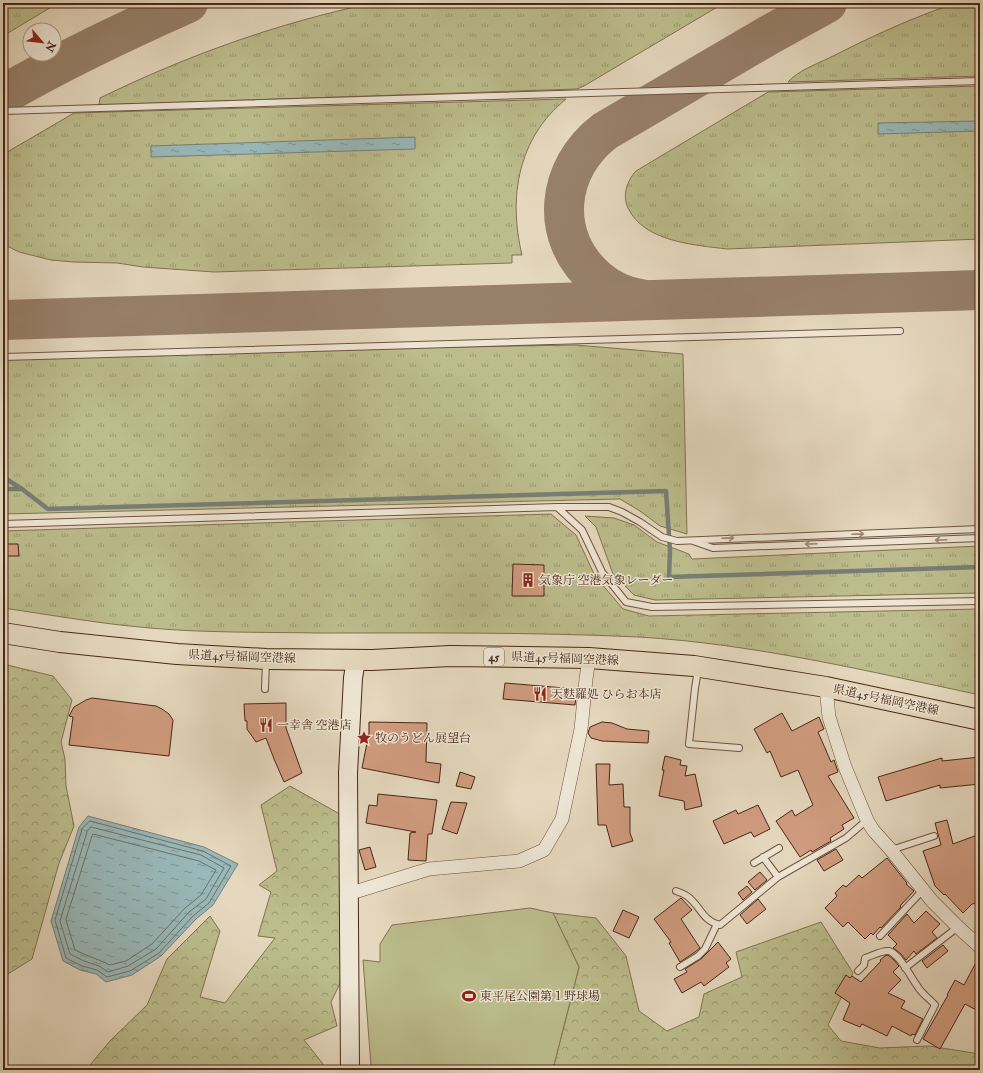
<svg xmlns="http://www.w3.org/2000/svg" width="983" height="1073" viewBox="0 0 983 1073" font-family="'IM FELL Double Pica','Noto Serif JP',serif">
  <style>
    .grass { fill: url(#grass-tufts); stroke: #827250 }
    .forest { fill: url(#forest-crowns); stroke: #827250 }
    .pitch { fill: #bcbc8c; stroke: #827250 }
    .water { fill: url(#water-ripples); stroke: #787e77 }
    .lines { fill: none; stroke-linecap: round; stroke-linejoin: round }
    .shore { stroke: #707067; stroke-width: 1 }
    .stream { stroke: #787e77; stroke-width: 4.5 }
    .taxiway { stroke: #97806a; stroke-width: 40 }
    .building { fill: #d19c80; stroke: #492715 }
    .lane-casing { stroke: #70533f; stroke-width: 8 }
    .street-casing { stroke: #70533f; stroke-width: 14 }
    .secondary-casing { stroke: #492715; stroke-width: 20 }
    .primary-casing { stroke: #492715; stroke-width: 22 }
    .lane { stroke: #eee6d5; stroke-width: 6 }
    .street { stroke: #eee6d5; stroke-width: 13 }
    .secondary { stroke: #eee6d5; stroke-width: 18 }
    .primary { stroke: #e5d8be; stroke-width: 20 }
    .oneway { stroke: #9c8675 }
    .labels { text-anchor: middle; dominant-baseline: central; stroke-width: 3; stroke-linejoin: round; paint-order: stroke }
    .shield { fill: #eee6d5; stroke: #7a604f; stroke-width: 1 }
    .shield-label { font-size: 11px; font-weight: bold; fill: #492715 }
    .poi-label { font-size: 12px; fill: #492715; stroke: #eee6d5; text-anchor: start }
    .street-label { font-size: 12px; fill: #492715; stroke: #eee6d5 }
  </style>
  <defs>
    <pattern id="grass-tufts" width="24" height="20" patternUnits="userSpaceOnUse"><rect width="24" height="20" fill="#bcbc8c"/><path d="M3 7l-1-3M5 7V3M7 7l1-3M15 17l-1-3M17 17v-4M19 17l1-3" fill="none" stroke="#9b9971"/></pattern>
    <pattern id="forest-crowns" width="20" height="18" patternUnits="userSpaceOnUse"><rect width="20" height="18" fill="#bcbc8c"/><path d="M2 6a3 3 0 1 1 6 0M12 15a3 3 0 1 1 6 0" fill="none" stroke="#9b9971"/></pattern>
    <pattern id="water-ripples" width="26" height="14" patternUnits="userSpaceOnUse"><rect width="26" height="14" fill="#98b8b9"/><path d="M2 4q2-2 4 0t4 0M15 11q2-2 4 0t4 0" fill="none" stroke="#7e9695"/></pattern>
  </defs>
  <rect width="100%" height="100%" fill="#e5d8be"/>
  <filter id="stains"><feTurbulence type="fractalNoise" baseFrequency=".005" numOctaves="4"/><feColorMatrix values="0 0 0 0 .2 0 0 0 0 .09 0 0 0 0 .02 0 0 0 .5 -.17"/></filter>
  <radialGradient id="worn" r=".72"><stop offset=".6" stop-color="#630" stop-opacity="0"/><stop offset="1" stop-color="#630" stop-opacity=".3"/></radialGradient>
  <path class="grass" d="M3,3H58L3,36Z
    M373,3H724L584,86L577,89L99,105L100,98C188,55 278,23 373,3Z
    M957,3H980V76L788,82C798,71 814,65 827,59C869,38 912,17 957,3Z
    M980,86V239L727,249C695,245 644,242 628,208C622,195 627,181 636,171L768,92Z
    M566,99C518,138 508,197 522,255H512V263L214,272L143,267L117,263L74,262L51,260L19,252L3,244V157L9,151L74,113Z
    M576,345L683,354L687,534L660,526L640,511L620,499L3,514V359L275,350Z
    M551,514L576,535L595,576L623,609L649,616L980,609V695C867,671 755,644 639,637C532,632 425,633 318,633C262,632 206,633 150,628C101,624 52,615 3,608V531Z
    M585,516L614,518L634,525L657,542L689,554L692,559L980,546V593L655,600L634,595L613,574L596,527Z"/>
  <path class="forest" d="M3,664L53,676L72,700L61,742L65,759L66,786L74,826L59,863L32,959L3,977Z
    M290,786L345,817L339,855L353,863L351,961L331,1002L337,1026L304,1040L323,1064V1070H86L110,1041L147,1005L167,959L210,916L220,931L200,997L225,1003L275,938L258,936L271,892L259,885L277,871L261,805Z
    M553,913L596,918L626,956L639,1011L667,1031L699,1017L704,994L742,977L736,952L821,922L853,973L828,1025L841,1041L880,1048L929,1046L980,1054V1070H548L554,1065L579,967Z"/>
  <path class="pitch" d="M530,908L553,913L579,967L554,1065L548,1070H374L371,1066L363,960L380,962V944L392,925Z"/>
  <path class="water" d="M980,121V131L878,134V123Z
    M415,137V149L151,157V146Z
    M88,816L204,847L238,864L213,905L196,919L161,956L132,975L106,982L96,974L80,970L63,961L51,921L79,827Z"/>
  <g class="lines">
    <path class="shore" d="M90,821L203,851L231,866L209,903L193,916L159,953L130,971L107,977L97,970L82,966L66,958L55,920L82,829Z
      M91,827L201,855L224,868L206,899L189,912L156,949L128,966L108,972L99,966L84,961L70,954L60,921L87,832Z
      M93,834L199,861L216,870L201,895L185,908L152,944L126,961L110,965C98,959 87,956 75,950L66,920Z"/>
    <path class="stream" d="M3,477L22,489L48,509L666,491L670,550L669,577L980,567
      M3,489H21"/>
    <path class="taxiway" d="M3,95C63,60 125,31 188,3
      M641,299C625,297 609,289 597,279C548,237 556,168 605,131L769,35L827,3
      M3,320L980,290"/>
  </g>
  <path class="building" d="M3,544H18L19,556H3Z
    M513,564L544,565V596H512Z
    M505,683L577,689L575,705L503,699Z
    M92,698L156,706L162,709L169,714L173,720L169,756L69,745L73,717L69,716L74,707L86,700Z
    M286,703V728L302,773L284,782L274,759L266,738L256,742L247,729V721H245L244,704Z
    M782,713L792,731L819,717L824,729L818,732L831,762L834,760L838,772L828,776L854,818L842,825L844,829L830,838L831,841L812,852L811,850L800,857L776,821L792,810L795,816L813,805L798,770L781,777L770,751L767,753L754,729Z
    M369,722L427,723L426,762L441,764L439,783L362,768L369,733Z
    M602,722L612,723L627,729L649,731L648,743L602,741L591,738L588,733L590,727Z
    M665,756L681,760L680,765L687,766L685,776L695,774L702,806L685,810L684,801L659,796L664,770H662Z
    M980,757V784L940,788V785L886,801L878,777L942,758V761Z
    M596,764H610L609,785L623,784L624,807H630V833L633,841L612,847L606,825H598Z
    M460,772L475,777L471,789L456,786Z
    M378,794L437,800L432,834H428L426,861L408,860L410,833L416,832L366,823L369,805L377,806Z
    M451,802L467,803L457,834L442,829Z
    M758,805L770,829L754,837L751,832L724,844L713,821L736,810L738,814Z
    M947,820L953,844L980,834V902L972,904L963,913L945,894L944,895L935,886L923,851L941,845L935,823Z
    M370,847L376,867L365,870L359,850Z
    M836,849L843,860L824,871L817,860Z
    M887,858L907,883L906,884L914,891L900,906L901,907L881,928L880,927L873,935L871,933L865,939L848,922L843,927L825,908L837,896L835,893L843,885L846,887L859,875L862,878Z
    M760,872L767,880L755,890L748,882Z
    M747,886L752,892L743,900L738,893Z
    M681,898L692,910L681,919L700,948L695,952L680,962L669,943L671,942L654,919Z
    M758,899L766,909L747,924L740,915Z
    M623,910L639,917L629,938L613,931Z
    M926,911L940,924L932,932L937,938L916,954L914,951L906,960L900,953L893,948L897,944L888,935L907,914L914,923Z
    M718,942L731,959L726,963L729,967L704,986L701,982L682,993L674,979L687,972L685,969L701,959Z
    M943,945L948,951L927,968L922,961Z
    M888,955L894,960L899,966L893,972L901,980L888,993L905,1001L901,1008L923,1019L915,1035L912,1034L911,1036L892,1026L887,1036L862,1024L860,1027L843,1020L850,1003L835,993L846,975L850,978L852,976L861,982L881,961L880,960L885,956Z
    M980,955V1012L965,1004L940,1049L923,1039L948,995H947L955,980L964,985Z"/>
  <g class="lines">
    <defs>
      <path id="lane" d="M3,111L980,81
        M3,357L900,331
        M557,507H609L622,512L640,522L662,537L677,541L980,529
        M3,524L557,507L582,530L602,572L626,602L652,607L980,601
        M693,541L713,548L980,538
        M698,670L695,688L689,744L739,748
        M265,689L266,661
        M891,850L934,836
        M763,857L778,877
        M754,863L779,848
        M676,891C679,892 684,894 687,896C701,906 701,920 720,925L778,877L846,838L867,820
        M880,936L923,890
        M680,967L698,956L705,949L717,924
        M905,968L958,927
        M858,971L864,965L865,958C872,956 882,950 889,951C900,954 911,978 918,987C922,994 930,999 935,1005L917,1040"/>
      <path id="street" d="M826,687L829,717L845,767L867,820L873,830L891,850L932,901L958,927L980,947
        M348,894L429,869L519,861L544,850L562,819L581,729L586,679L589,658"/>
      <path id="secondary" d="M350,1070L348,773L353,678L356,660"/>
      <path id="primary" d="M3,633L60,642L177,654L266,659L372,660L450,656L589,658L694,666L826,687L980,720"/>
    </defs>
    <use href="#lane" class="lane-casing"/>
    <use href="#street" class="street-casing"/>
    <use href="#secondary" class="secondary-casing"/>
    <use href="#primary" class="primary-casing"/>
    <use href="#lane" class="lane"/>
    <use href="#street" class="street"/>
    <use href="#secondary" class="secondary"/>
    <use href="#primary" class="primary"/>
  </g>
  <defs><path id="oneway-shaft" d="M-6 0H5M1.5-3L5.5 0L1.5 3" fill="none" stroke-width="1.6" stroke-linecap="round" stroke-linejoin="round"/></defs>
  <g class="oneway">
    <use href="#oneway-shaft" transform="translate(858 534) rotate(-2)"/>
    <use href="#oneway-shaft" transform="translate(728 538) rotate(-2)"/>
    <use href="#oneway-shaft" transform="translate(941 540) rotate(178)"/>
    <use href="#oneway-shaft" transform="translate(811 544) rotate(178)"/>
  </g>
  <defs>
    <symbol id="building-bare" viewBox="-9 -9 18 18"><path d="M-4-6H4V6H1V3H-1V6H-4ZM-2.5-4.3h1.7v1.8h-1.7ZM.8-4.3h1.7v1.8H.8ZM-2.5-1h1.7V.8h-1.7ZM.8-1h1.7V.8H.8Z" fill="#8f2418" stroke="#eee6d5" stroke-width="2.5" paint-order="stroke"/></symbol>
    <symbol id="restaurant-bare" viewBox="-9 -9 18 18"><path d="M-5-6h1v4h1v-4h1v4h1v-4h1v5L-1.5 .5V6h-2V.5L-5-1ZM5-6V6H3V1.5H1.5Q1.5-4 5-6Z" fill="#8f2418" stroke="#eee6d5" stroke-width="2.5" paint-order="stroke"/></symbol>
    <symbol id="sight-bare" viewBox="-9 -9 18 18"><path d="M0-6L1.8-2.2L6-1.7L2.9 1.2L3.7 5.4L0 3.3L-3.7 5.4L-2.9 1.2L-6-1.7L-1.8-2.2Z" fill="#8f2418" stroke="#eee6d5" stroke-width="2.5" paint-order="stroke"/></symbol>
    <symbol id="stadium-bare" viewBox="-9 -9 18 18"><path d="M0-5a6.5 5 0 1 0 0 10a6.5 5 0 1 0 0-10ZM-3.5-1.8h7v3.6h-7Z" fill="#8f2418" stroke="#eee6d5" stroke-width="2.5" paint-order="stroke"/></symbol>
  </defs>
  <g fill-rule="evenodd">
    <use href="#building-bare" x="518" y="570" width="20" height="20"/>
    <use href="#restaurant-bare" x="530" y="684" width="20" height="20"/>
    <use href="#restaurant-bare" x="256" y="715" width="20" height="20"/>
    <use href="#sight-bare" x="354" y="728" width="20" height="20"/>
    <use href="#stadium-bare" x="459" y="986" width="20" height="20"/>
  </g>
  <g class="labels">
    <rect class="shield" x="484" y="648" width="20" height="18" rx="3"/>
    <g class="shield-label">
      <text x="494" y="657">45</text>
    </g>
    <g class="poi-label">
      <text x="539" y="580">気象庁 空港気象レーダー</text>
      <text x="551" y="694">天麩羅処 ひらお本店</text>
      <text x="277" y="725">一幸舎 空港店</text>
      <text x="375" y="738">牧のうどん展望台</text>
      <text x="480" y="996">東平尾公園第１野球場</text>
    </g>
    <g class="street-label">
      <text transform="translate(242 657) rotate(2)">県道45号福岡空港線</text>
      <text transform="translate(565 659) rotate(2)">県道45号福岡空港線</text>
      <text transform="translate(886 700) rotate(12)">県道45号福岡空港線</text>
    </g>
  </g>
  <rect width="983" height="1073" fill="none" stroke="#e5d8be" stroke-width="16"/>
  <rect x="4" y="4" width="975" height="1065" fill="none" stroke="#492715" stroke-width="2"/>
  <rect x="8" y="8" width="967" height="1057" fill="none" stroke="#492715"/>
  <g transform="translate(42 42) rotate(118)"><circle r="19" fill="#eee6d5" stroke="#ac9a88"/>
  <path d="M0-3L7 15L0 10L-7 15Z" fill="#8f2418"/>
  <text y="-6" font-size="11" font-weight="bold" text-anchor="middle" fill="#492715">N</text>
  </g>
  <rect width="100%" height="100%" filter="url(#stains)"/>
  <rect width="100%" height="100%" fill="url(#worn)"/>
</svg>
